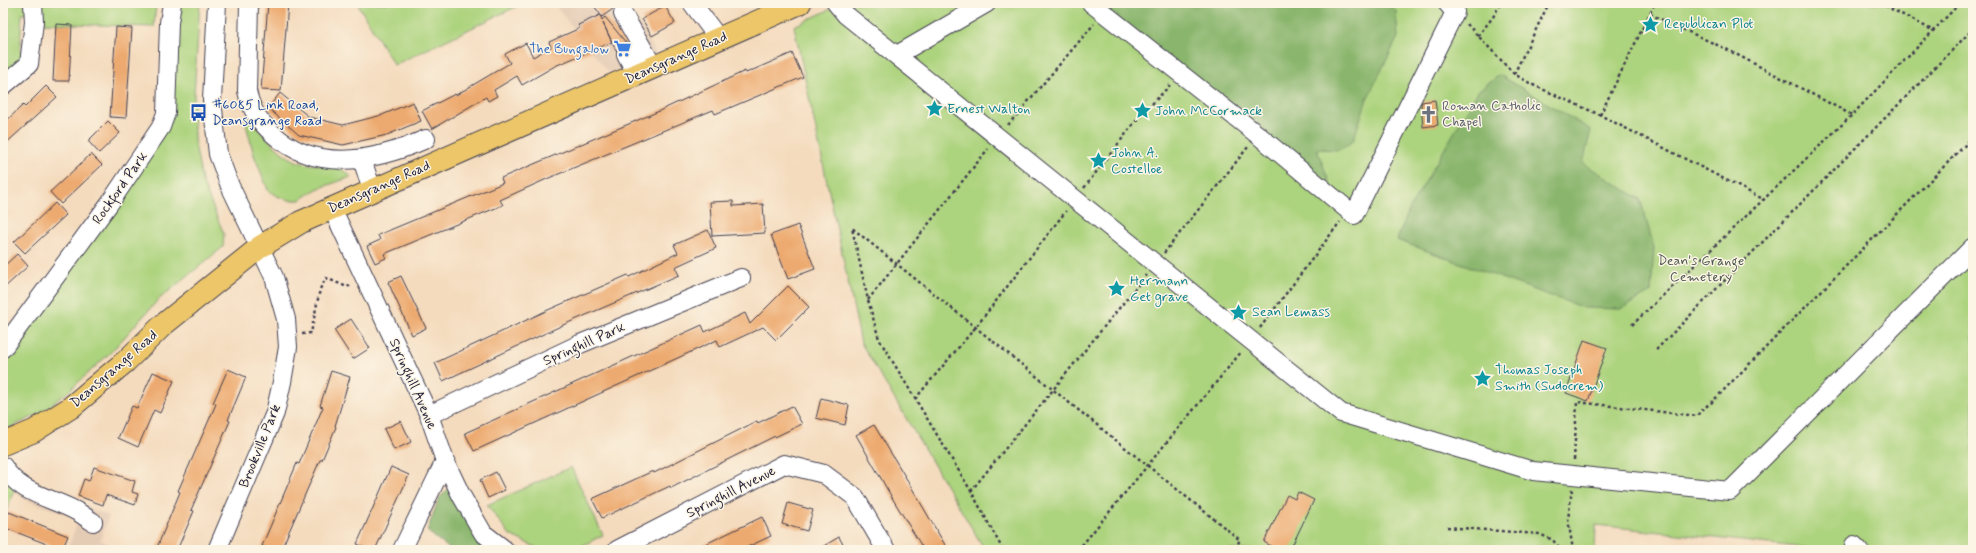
<svg xmlns="http://www.w3.org/2000/svg" width="1976" height="553" viewBox="0 0 1976 553" font-family="Mynerve,sans-serif">
  <style>
    .built { fill: #e4cbb4 }
    .green { fill: #acd37d; stroke: #677a5c }
    .forest { fill: #89b56c; stroke: #566c54 }
    .building { fill: #edaa70 }
    .lines { fill: none; stroke-linecap: round; stroke-linejoin: round }
    .minor-casing { stroke: #423e4f; stroke-width: 20 }
    .major-casing { stroke: #423e4f; stroke-width: 24 }
    .path { stroke: #423e4f; stroke-width: 2.5; stroke-dasharray: 3 3; stroke-linecap: butt }
    .minor { stroke: #fff; stroke-width: 18 }
    .major { stroke: #ecc669; stroke-width: 22 }
    .labels { text-anchor: middle; dominant-baseline: central; stroke-width: 3; stroke-linejoin: round; paint-order: stroke }
    .culture-label { font-size: 14px; fill: #0d838f; stroke: #fcf5e5; text-anchor: start }
    .shop-label { font-size: 14px; fill: #366cbe; stroke: #fcf5e5; text-anchor: end }
    .street-label { font-size: 14px; fill: #22223b; stroke: #fcf5e5 }
    .transit-label { font-size: 14px; fill: #164399; stroke: #fcf5e5; text-anchor: start }
    .worship-label { font-size: 14px; fill: #5b616d; stroke: #fcf5e5; text-anchor: start }
    .park-label { font-size: 14px; fill: #4b574f; stroke: #fcf5e5 }
  </style>
  <rect width="100%" height="100%" fill="#fcf5e5"/>
  <filter id="ink" filterUnits="userSpaceOnUse"><feTurbulence type="fractalNoise" baseFrequency=".025" numOctaves="2"/><feDisplacementMap in="SourceGraphic" scale="8" xChannelSelector="R" yChannelSelector="G"/><feConvolveMatrix kernelMatrix="1 2 1 2 8 2 1 2 1" color-interpolation-filters="sRGB"/></filter>
  <filter id="wash" filterUnits="userSpaceOnUse"><feTurbulence type="fractalNoise" baseFrequency=".012" numOctaves="4" result="noise"/><feDisplacementMap in="SourceGraphic" scale="16" xChannelSelector="R" yChannelSelector="G"/><feGaussianBlur stdDeviation="0.9" result="paint"/><feColorMatrix in="noise" values="0 0 0 0 0 0 0 0 0 0 0 0 0 0 0 0 0 1.4 0 .05"/><feComposite in="paint" operator="in"/></filter>
  <g filter="url(#wash)">
    <rect width="100%" height="100%" fill="#f4dbbe"/>
    <path class="built" d="M553,3H628L656,53L609,73Z
      M29,487L109,516L100,540L123,550H67L79,519L23,499L15,488Z"/>
    <path class="green" d="M3,3H25L26,14H22L20,51H24L22,61L10,73L7,69L3,72Z
      M42,3H156L154,27L44,23Z
      M178,3H200L194,95V138L202,181L224,234L223,247L158,300L111,352L70,390L41,413L3,431V357L162,137Z
      M357,3H524L394,65Z
      M844,3H1973V550H1825L1596,525L1595,550H985L861,343L794,26Z
      M247,115C261,131 276,152 296,161C313,168 339,161 351,177L317,189L300,200H288L277,196L268,190L254,155L244,117Z
      M571,467L603,535L578,548L562,550L537,548L510,535L487,505Z
      M3,480L15,488L3,519Z"/>
    <path class="forest" d="M1097,3H1386L1396,11L1398,37L1367,99L1353,141L1339,150L1317,149L1335,198Z
      M1500,75L1591,130L1583,163L1640,199L1654,247L1651,292L1621,309L1584,308L1397,240L1410,208L1479,90Z
      M451,486L491,550H451L427,531L439,498Z"/>
    <g id="blocks">
      <path class="building" d="M268,3H288L281,91L261,90Z
        M592,3H621L602,17Z
        M665,6L675,23L652,36L642,19Z
        M600,15L602,20L605,17L627,44L621,45L616,51L603,23L612,42L555,66L522,85L517,76L494,90L497,96L488,101L486,97L432,129L422,111L455,94L456,95L510,63L505,54L526,43L533,57L551,47L549,42L580,28L578,25Z
        M56,24L72,25L69,81H53Z
        M116,27L132,28L126,118L110,117Z
        M792,53L803,77L715,114L713,110L549,178L500,200L503,205L384,254L386,258L375,263L367,246L380,240L378,235L503,183L501,178L657,112L745,71L746,73Z
        M46,86L57,97L3,146V124L23,105L25,107Z
        M280,93L309,117L343,125L382,115L413,102L421,121L387,135L343,145L299,135L268,108Z
        M1435,100L1438,125L1423,127L1421,105L1422,102Z
        M108,121L120,133L99,153L88,141Z
        M91,154L102,165L61,204L50,192Z
        M733,201V206L763,204L765,233L712,236L710,202Z
        M55,203L66,215L25,253L14,242Z
        M798,225L815,269L788,279L771,235Z
        M708,230L716,248L675,267L679,275L563,325L443,381L435,363L548,310L628,275L629,277L678,253L674,245Z
        M17,254L28,266L3,289V267Z
        M401,276L426,328L412,335L388,282Z
        M788,286L809,307L776,340L763,327L720,347L717,340L474,451L465,433L702,325L705,332L745,313L750,324Z
        M351,319L370,348L353,359L334,330Z
        M1584,340L1607,348L1588,401L1566,393Z
        M228,369L246,377L228,420L230,421L191,510L194,511L177,550H156L180,492L178,491L216,404L213,403Z
        M331,371L350,377L335,426L336,427L322,460H320L281,550H271L262,546L297,463L299,464L323,407L320,406Z
        M153,372L174,381L160,413L154,410L138,447L118,438L132,406L137,408Z
        M821,398L849,405L845,425L816,418Z
        M792,406L802,424L775,437V436L671,488L670,486L602,518L592,499L653,471L654,473L757,421L758,423Z
        M401,421L411,442L394,450L384,429Z
        M874,425L909,483L948,550H924L894,501L856,435Z
        M94,467L135,481L132,492L138,494L135,505L106,495L103,505L78,496L84,479L89,481Z
        M391,467L409,475L375,550H371L357,544Z
        M496,472L505,490L488,498L480,480Z
        M1298,492L1314,500L1290,550H1269L1271,546L1264,542L1287,495L1295,499Z
        M788,503L813,510L807,531L782,524Z
        M9,512L68,536L62,550L3,527Z
        M762,517L771,536L741,550H693Z
        M839,537L846,550H817Z"/>
    </g>
  </g>
  <g filter="url(#ink)">
    <use href="#blocks" fill-opacity="0" stroke="#423e4f" stroke-width="1"/>
    <g class="lines">
      <defs>
        <path id="minor" d="M217,3L212,100L218,154L230,186L274,277L286,319L288,347L282,382L275,413L217,550
          M249,3L247,91C251,110 259,121 273,134C317,174 376,161 426,139
          M692,3L719,39
          M836,3L846,15L1341,413L1533,471L1730,491L1973,247
          M1091,3L1258,135L1354,215L1455,12L1447,3
          M623,14L654,68
          M626,54L637,75
          M897,55L987,3
          M3,86L29,64L34,22L33,3
          M362,159L372,190
          M332,208L429,415L445,461L461,495L483,533L505,550
          M3,348L109,204L161,127L166,113L169,23L172,3
          M429,415L580,344L741,278
          M3,466C20,495 52,497 78,512C83,515 88,519 93,522
          M1854,545L1859,550
          M402,550L445,461
          M617,550L784,464L824,474L855,497L886,550"/>
        <path id="major" d="M3,444L34,431L70,408L126,361L163,325L260,247L301,222L800,3"/>
      </defs>
      <use href="#minor" class="minor-casing"/>
      <use href="#major" class="major-casing"/>
      <path class="path" d="M1880,3L1934,31
        M1650,14L1728,50L1852,115
        M1467,24L1514,74L1533,85L1600,115L1765,200
        M1478,36L1493,17L1501,3
        M1514,74L1549,3
        M1600,115L1655,3
        M1008,125L1094,24
        M1084,188L1135,122L1170,85
        M1164,253L1248,147
        M868,300L988,149
        M1632,325L1852,115L1960,3
        M1260,328L1340,222
        M302,334L311,333L320,289L326,278L347,287L351,285
        M1656,350L1973,29
        M915,399L975,328L1066,211
        M1574,460L1577,402L1697,416L1701,410L1711,403L1973,137
        M1572,489L1568,519L1573,550
        M971,491L1146,275
        M1447,527L1539,534L1553,540L1560,550
        M1003,550L971,491L879,339L868,300L852,228L1240,540L1234,550
        M1078,550L1242,351"/>
      <use href="#minor" class="minor"/>
      <use href="#major" class="major"/>
    </g>
  </g>
  <defs>
    <symbol id="sight-bare" viewBox="-9 -9 18 18"><path d="M0-6L1.8-2.2L6-1.7L2.9 1.2L3.7 5.4L0 3.3L-3.7 5.4L-2.9 1.2L-6-1.7L-1.8-2.2Z" fill="#0f9aa8" stroke="#fcf5e5" stroke-width="2.5" paint-order="stroke"/></symbol>
    <symbol id="supermarket-bare" viewBox="-9 -9 18 18"><path d="M-6-5.5h2.5l.6 2H6L4.5 2H-2.5L-4.4-4H-6ZM-1.5 3.2a1.3 1.3 0 1 0 .1 0ZM3 3.2a1.3 1.3 0 1 0 .1 0Z" fill="#3f7fe0" stroke="#fcf5e5" stroke-width="2.5" paint-order="stroke"/></symbol>
    <symbol id="bus-bare" viewBox="-9 -9 18 18"><path d="M-5-6H5V4H4V6H2V4H-2V6H-4V4H-5ZM-3.5-4V0h7V-4ZM-3.5 1.2v1.5H-2V1.2ZM2 1.2v1.5H3.5V1.2Z" fill="#1a4fb4" stroke="#fcf5e5" stroke-width="2.5" paint-order="stroke"/></symbol>
    <symbol id="church-bare" viewBox="-9 -9 18 18"><path d="M-1.2-6h2.4v3.5h3.3v2.4h-3.3V6h-2.4V-.1h-3.3v-2.4h3.3Z" fill="#6b7280" stroke="#fcf5e5" stroke-width="2.5" paint-order="stroke"/></symbol>
  </defs>
  <g fill-rule="evenodd">
    <use href="#sight-bare" x="1638" y="12" width="25" height="25"/>
    <use href="#supermarket-bare" x="610" y="36" width="25" height="25"/>
    <use href="#sight-bare" x="922" y="96" width="25" height="25"/>
    <use href="#sight-bare" x="1130" y="98" width="25" height="25"/>
    <use href="#bus-bare" x="186" y="100" width="25" height="25"/>
    <use href="#church-bare" x="1416" y="102" width="25" height="25"/>
    <use href="#sight-bare" x="1086" y="148" width="25" height="25"/>
    <use href="#sight-bare" x="1104" y="276" width="25" height="25"/>
    <use href="#sight-bare" x="1226" y="300" width="25" height="25"/>
    <use href="#sight-bare" x="1470" y="366" width="25" height="25"/>
  </g>
  <g class="labels">
    <g class="culture-label">
      <text x="1664" y="24">Republican Plot</text>
      <text x="947" y="109">Ernest Walton</text>
      <text x="1155" y="111">John McCormack</text>
      <text x="1111" y="153">John A.<tspan x="1111" dy="16">Costelloe</tspan></text>
      <text x="1130" y="281">Hermann<tspan x="1130" dy="16">Get grave</tspan></text>
      <text x="1252" y="312">Sean Lemass</text>
      <text x="1495" y="370">Thomas Joseph<tspan x="1495" dy="16">Smith (Sudocrem)</tspan></text>
    </g>
    <g class="shop-label">
      <text x="609" y="49">The Bungalow</text>
    </g>
    <g class="street-label">
      <text transform="translate(676 58) rotate(-24)">Deansgrange Road</text>
      <text transform="translate(379 187) rotate(-24)">Deansgrange Road</text>
      <text transform="translate(120 188) rotate(-55)">Rockford Park</text>
      <text transform="translate(584 344) rotate(-24)">Springhill Park</text>
      <text transform="translate(114 369) rotate(-41)">Deansgrange Road</text>
      <text transform="translate(413 384) rotate(66)">Springhill Avenue</text>
      <text transform="translate(260 446) rotate(-68)">Brookville Park</text>
      <text transform="translate(731 492) rotate(-27)">Springhill Avenue</text>
    </g>
    <g class="transit-label">
      <text x="212" y="105">#6085 Link Road,<tspan x="212" dy="16">Deansgrange Road</tspan></text>
    </g>
    <g class="worship-label">
      <text x="1442" y="106">Roman Catholic<tspan x="1442" dy="16">Chapel</tspan></text>
    </g>
    <g class="park-label">
      <text x="1701" y="261">Dean's Grange<tspan x="1701" dy="16">Cemetery</tspan></text>
    </g>
  </g>
  <rect width="1976" height="553" fill="none" stroke="#fcf5e5" stroke-width="16"/>
</svg>
